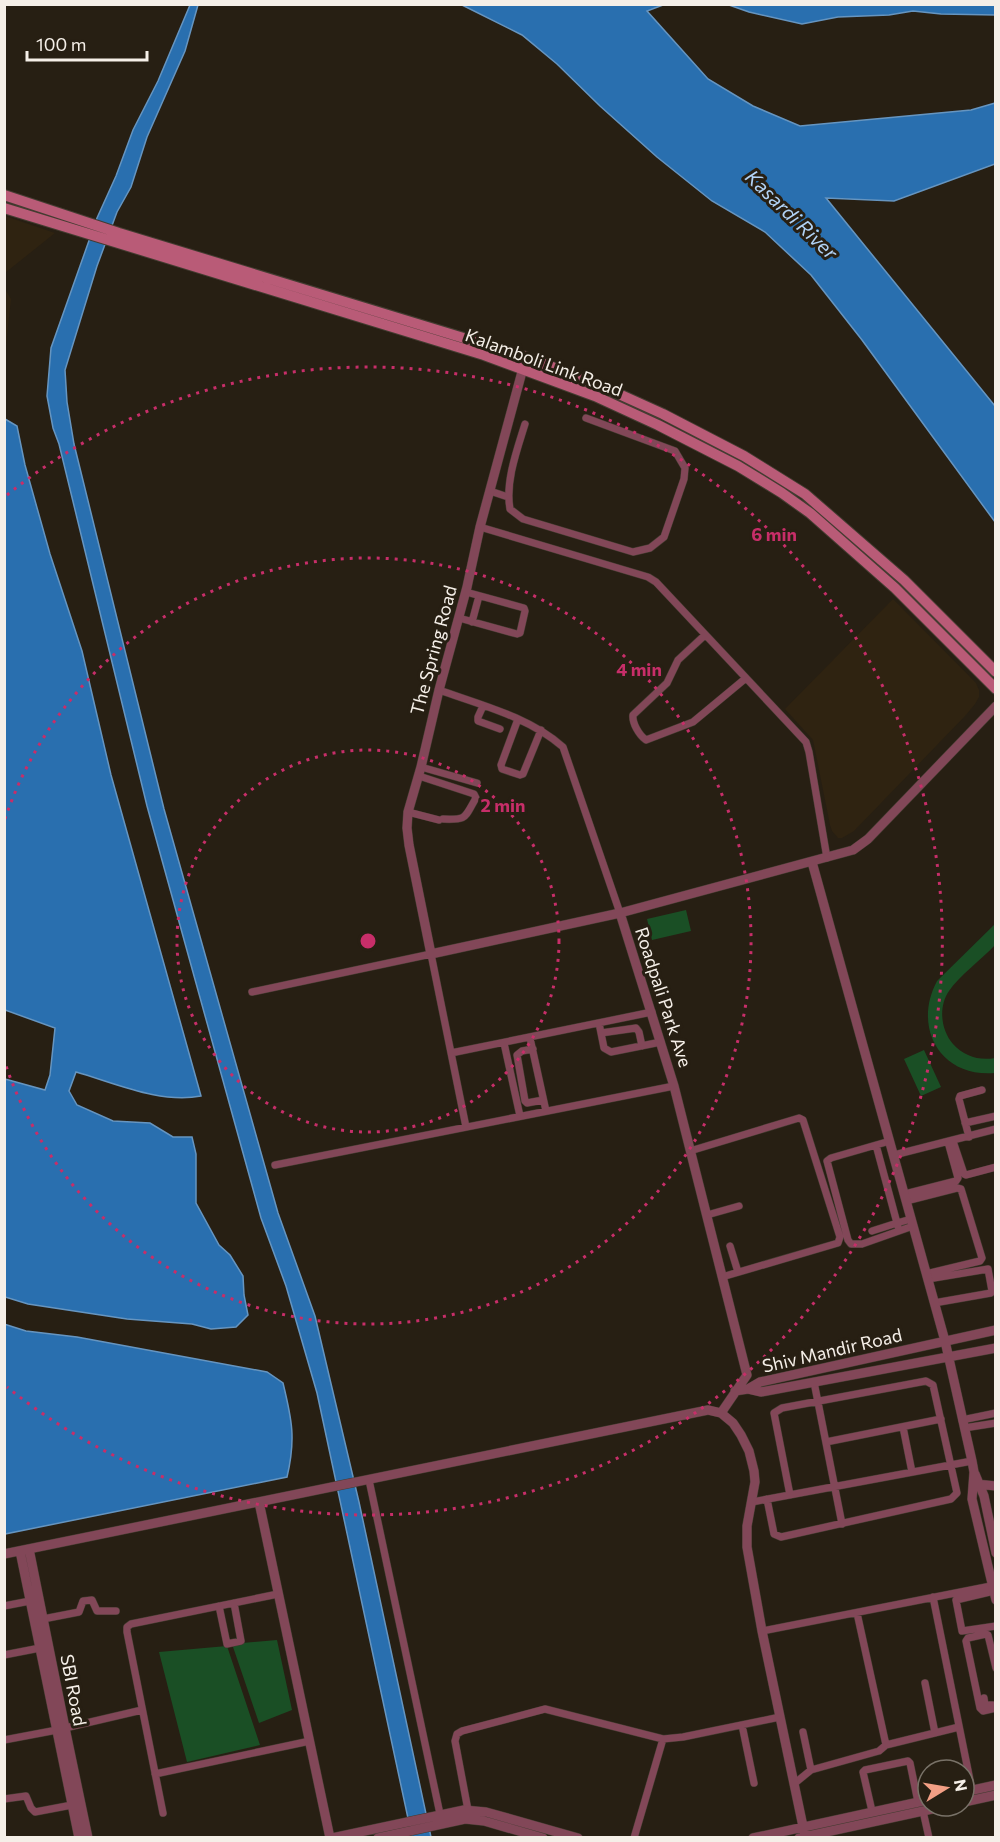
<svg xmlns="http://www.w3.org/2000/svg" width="1000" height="1842" viewBox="0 0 1000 1842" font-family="Commissioner,sans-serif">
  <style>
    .built { fill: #2f2311 }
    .green { fill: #1a4f25 }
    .water { fill: #296faf; stroke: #6695c0; stroke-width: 1.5 }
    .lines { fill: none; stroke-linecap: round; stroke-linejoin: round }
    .minor-casing { stroke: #443c31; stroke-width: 8 }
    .tertiary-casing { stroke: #443c31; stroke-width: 10 }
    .secondary-casing { stroke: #443c31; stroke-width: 12 }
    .minor { stroke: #824758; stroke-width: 7 }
    .tertiary { stroke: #824758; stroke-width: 9 }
    .secondary { stroke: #b95b77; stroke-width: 10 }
    .ring { fill: none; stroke: #c72e69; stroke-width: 3; stroke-dasharray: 3 6 }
    .labels { text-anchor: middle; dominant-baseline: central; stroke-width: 6; stroke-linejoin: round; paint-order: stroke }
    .street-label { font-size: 18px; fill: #f5efe8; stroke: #271f13 }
    .water-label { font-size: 20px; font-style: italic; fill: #b1d2f5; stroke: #271f13 }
    .centre { fill: #c72e69; stroke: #271f13; stroke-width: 3 }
    .ring-label { font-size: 18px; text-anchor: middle; font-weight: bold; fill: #c72e69; stroke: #271f13; stroke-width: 6; stroke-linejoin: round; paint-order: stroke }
  </style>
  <rect width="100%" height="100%" fill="#271f13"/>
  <path class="built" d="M5,216L55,233L5,273L4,216Z
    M5,289L11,299L5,355Z
    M893,599L976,683L979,690V697L975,704L965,716L854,831L842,838H838L832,831L830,825L813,740L785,709Z"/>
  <path class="green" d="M686,910L691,931L652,940L647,919Z
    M995,924V945C982,959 959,976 949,991C938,1007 941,1030 953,1044C964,1056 979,1061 995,1058V1073C941,1078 912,1028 937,981Z
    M924,1050L941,1087L921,1096L904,1059Z
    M277,1640L292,1710L259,1723L232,1644Z
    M227,1646L260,1745L187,1762L159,1652Z"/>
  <path class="water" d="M995,4V15L941,14L913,11L889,15L838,17L802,24L749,12L729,5Z
    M190,5H198L185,51L147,137L131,187L117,212L97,266L65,370L67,402L74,444L164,809L278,1213L315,1316L359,1502L431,1837H412L317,1393L286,1286L261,1218L147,806L59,444L53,428L47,396L51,348L97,218L116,176L133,130L158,81Z
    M462,5H663L647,11L708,79L753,106L800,126L971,110L995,103V164L894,201L826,198L995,406V522L862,340L811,275L765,232L712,201L657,157L600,106L557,64L522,35Z
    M5,419L17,426L25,465L50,554L82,651L111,775L201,1096C160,1104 115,1083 76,1072L69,1091L77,1105L113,1121L150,1123L173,1137H192L196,1154V1203L219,1245L230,1255L243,1276L244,1295L248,1315L236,1327L211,1329L192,1324L127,1319L28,1304L5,1297V1079L45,1090L50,1075L55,1028L5,1010Z
    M4,1324L26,1331L77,1337L267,1372L283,1383C292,1420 296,1439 287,1477L5,1534Z"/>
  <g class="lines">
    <defs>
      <path id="minor" d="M525,424C517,450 505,482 510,509L523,519L633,552L650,548L664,537L684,479L685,468L675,451L586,418
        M490,491L508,497
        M480,527L648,577L656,582L806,742L809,752L827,858
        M459,618L517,634L520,633L525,611L524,608L466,592
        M472,622L479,596
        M705,635L678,660L667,683L633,715C632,723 639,735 646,740L693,722L746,678
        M439,690C481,705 529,717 563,747L620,913
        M483,706L478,717V721L500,729
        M518,719L501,765L502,769L520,775L523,774L541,730
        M421,767L477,783
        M419,776L474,794L476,798C464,818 468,820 443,819
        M408,812L439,820
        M252,992L431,954L466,1127
        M599,1023L604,1048L611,1052L661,1042
        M601,1033L636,1028L639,1032L642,1046
        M530,1038L546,1111
        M504,1043L520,1116
        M533,1049L522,1051L517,1055L525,1101L527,1103L543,1100
        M451,1053L652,1012
        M965,1123L996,1116
        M969,1137L959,1099L960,1096L982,1090
        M890,1141L876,1145L897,1223L911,1219
        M953,1141L964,1174L966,1175L996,1167
        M876,1145L831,1158L827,1161L848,1240L851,1244H862L913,1226
        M690,1151L799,1118L803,1120L840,1237L838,1243L722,1277
        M894,1155L996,1129
        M275,1165L674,1086
        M905,1194L956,1181L958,1178L948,1142
        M906,1201L957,1188L961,1189L982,1258L980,1261L926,1274
        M707,1215L739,1206
        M872,1231L897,1223L898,1227
        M730,1246L738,1272
        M928,1279L988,1269L992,1291L991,1293L934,1303
        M814,1382L842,1524
        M962,1420L996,1413
        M903,1427L912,1472
        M964,1428L996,1423
        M826,1442L941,1419
        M369,1480L440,1814
        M767,1499L774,1534L781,1537L951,1499L957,1493L933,1385L926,1381L782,1408L774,1413L790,1495
        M752,1502L972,1461
        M994,1591L956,1600L962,1631L996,1626
        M933,1597L972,1790
        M4,1606L30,1601
        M219,1606L227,1644L241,1641L234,1603
        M857,1613L886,1745
        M43,1619L79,1612L83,1601L92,1600L97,1611H116
        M762,1631L996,1585
        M4,1655L40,1648
        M996,1668L988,1635L986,1634L968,1638L966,1641L980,1708L983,1711L996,1708
        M925,1683L935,1733
        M984,1698L985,1705H993
        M742,1725L754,1783
        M65,1728L142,1710
        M803,1732L811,1770
        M4,1740L57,1730
        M155,1774L310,1741
        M795,1783L811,1770L879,1751L886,1745L959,1727
        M4,1799L26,1796L31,1808L35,1812L72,1805
        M468,1810L455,1741L457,1734L462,1731L545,1709L663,1739L683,1737L780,1717
        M872,1811L863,1772L865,1770L908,1761L910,1763L918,1802
        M923,1811L929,1838
        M163,1813L127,1632V1627L131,1624L278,1594
        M634,1838L663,1739"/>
      <path id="tertiary" d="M526,357L480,527L467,587L439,690L421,767L408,812L407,828L409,845L431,954L620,913L853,850L868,839L996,706
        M812,862L945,1341L972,1461L974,1472L972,1499L996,1600
        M748,1389L760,1382L996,1330
        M735,1391L748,1389L761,1392L996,1348
        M721,1413L733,1423L741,1435L749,1451L754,1471L755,1482L747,1526V1547L762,1631L805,1836
        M975,1474L984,1496L996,1553
        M976,1484L996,1486
        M259,1502L330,1838
        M29,1549L65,1728L88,1838
        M20,1551L79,1838
        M4,1554L708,1410L721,1413L747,1375L674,1086L620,913
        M964,1792L996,1785
        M964,1802L996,1795
        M332,1838L464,1810L486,1812L578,1838
        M378,1838L465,1819L484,1821L543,1838
        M753,1838L928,1800
        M799,1838L946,1806"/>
      <path id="secondary" d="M4,195L119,233L526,357L599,385L663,414L744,456L805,494L904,580L996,672
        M4,208L484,355L595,396L658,425L738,466L782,493L810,513L895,588L996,689"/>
    </defs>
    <use href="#minor" class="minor-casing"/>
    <use href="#tertiary" class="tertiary-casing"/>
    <use href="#secondary" class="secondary-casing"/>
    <use href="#minor" class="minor"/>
    <use href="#tertiary" class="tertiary"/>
    <use href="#secondary" class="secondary"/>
  </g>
  <g class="ring">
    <circle cx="368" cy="941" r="191"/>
    <path d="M5 819A383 383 0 1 1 5 1063"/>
    <path d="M7 495A574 574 0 1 1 7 1387"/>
  </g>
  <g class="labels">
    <g class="street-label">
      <text transform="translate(544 362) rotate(20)">Kalamboli Link Road</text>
      <text transform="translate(433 650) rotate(-75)">The Spring Road</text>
      <text transform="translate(664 997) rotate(72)">Roadpali Park Ave</text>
      <text transform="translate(832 1350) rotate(-13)">Shiv Mandir Road</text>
      <text transform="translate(74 1690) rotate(79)">SBI Road</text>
    </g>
    <g class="water-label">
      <text transform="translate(792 214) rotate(44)">Kasardi River</text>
    </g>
  </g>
  <circle cx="368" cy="941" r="9" class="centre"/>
  <g class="ring-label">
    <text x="774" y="541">6 min</text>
    <text x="639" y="676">4 min</text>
    <text x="503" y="812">2 min</text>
  </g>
  <rect width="1000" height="1842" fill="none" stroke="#f5efe8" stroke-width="12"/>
  <g transform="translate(946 1788) rotate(79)"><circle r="28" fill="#271f13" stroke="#797268" stroke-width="1.5"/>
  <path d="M0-4.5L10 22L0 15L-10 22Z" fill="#f39f85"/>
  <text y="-9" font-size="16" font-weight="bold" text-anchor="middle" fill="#f5efe8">N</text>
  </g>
  <path d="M27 51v9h120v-9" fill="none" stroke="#f5efe8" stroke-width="3"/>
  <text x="36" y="51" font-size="18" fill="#f5efe8" stroke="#271f13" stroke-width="4.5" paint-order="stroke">100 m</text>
</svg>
